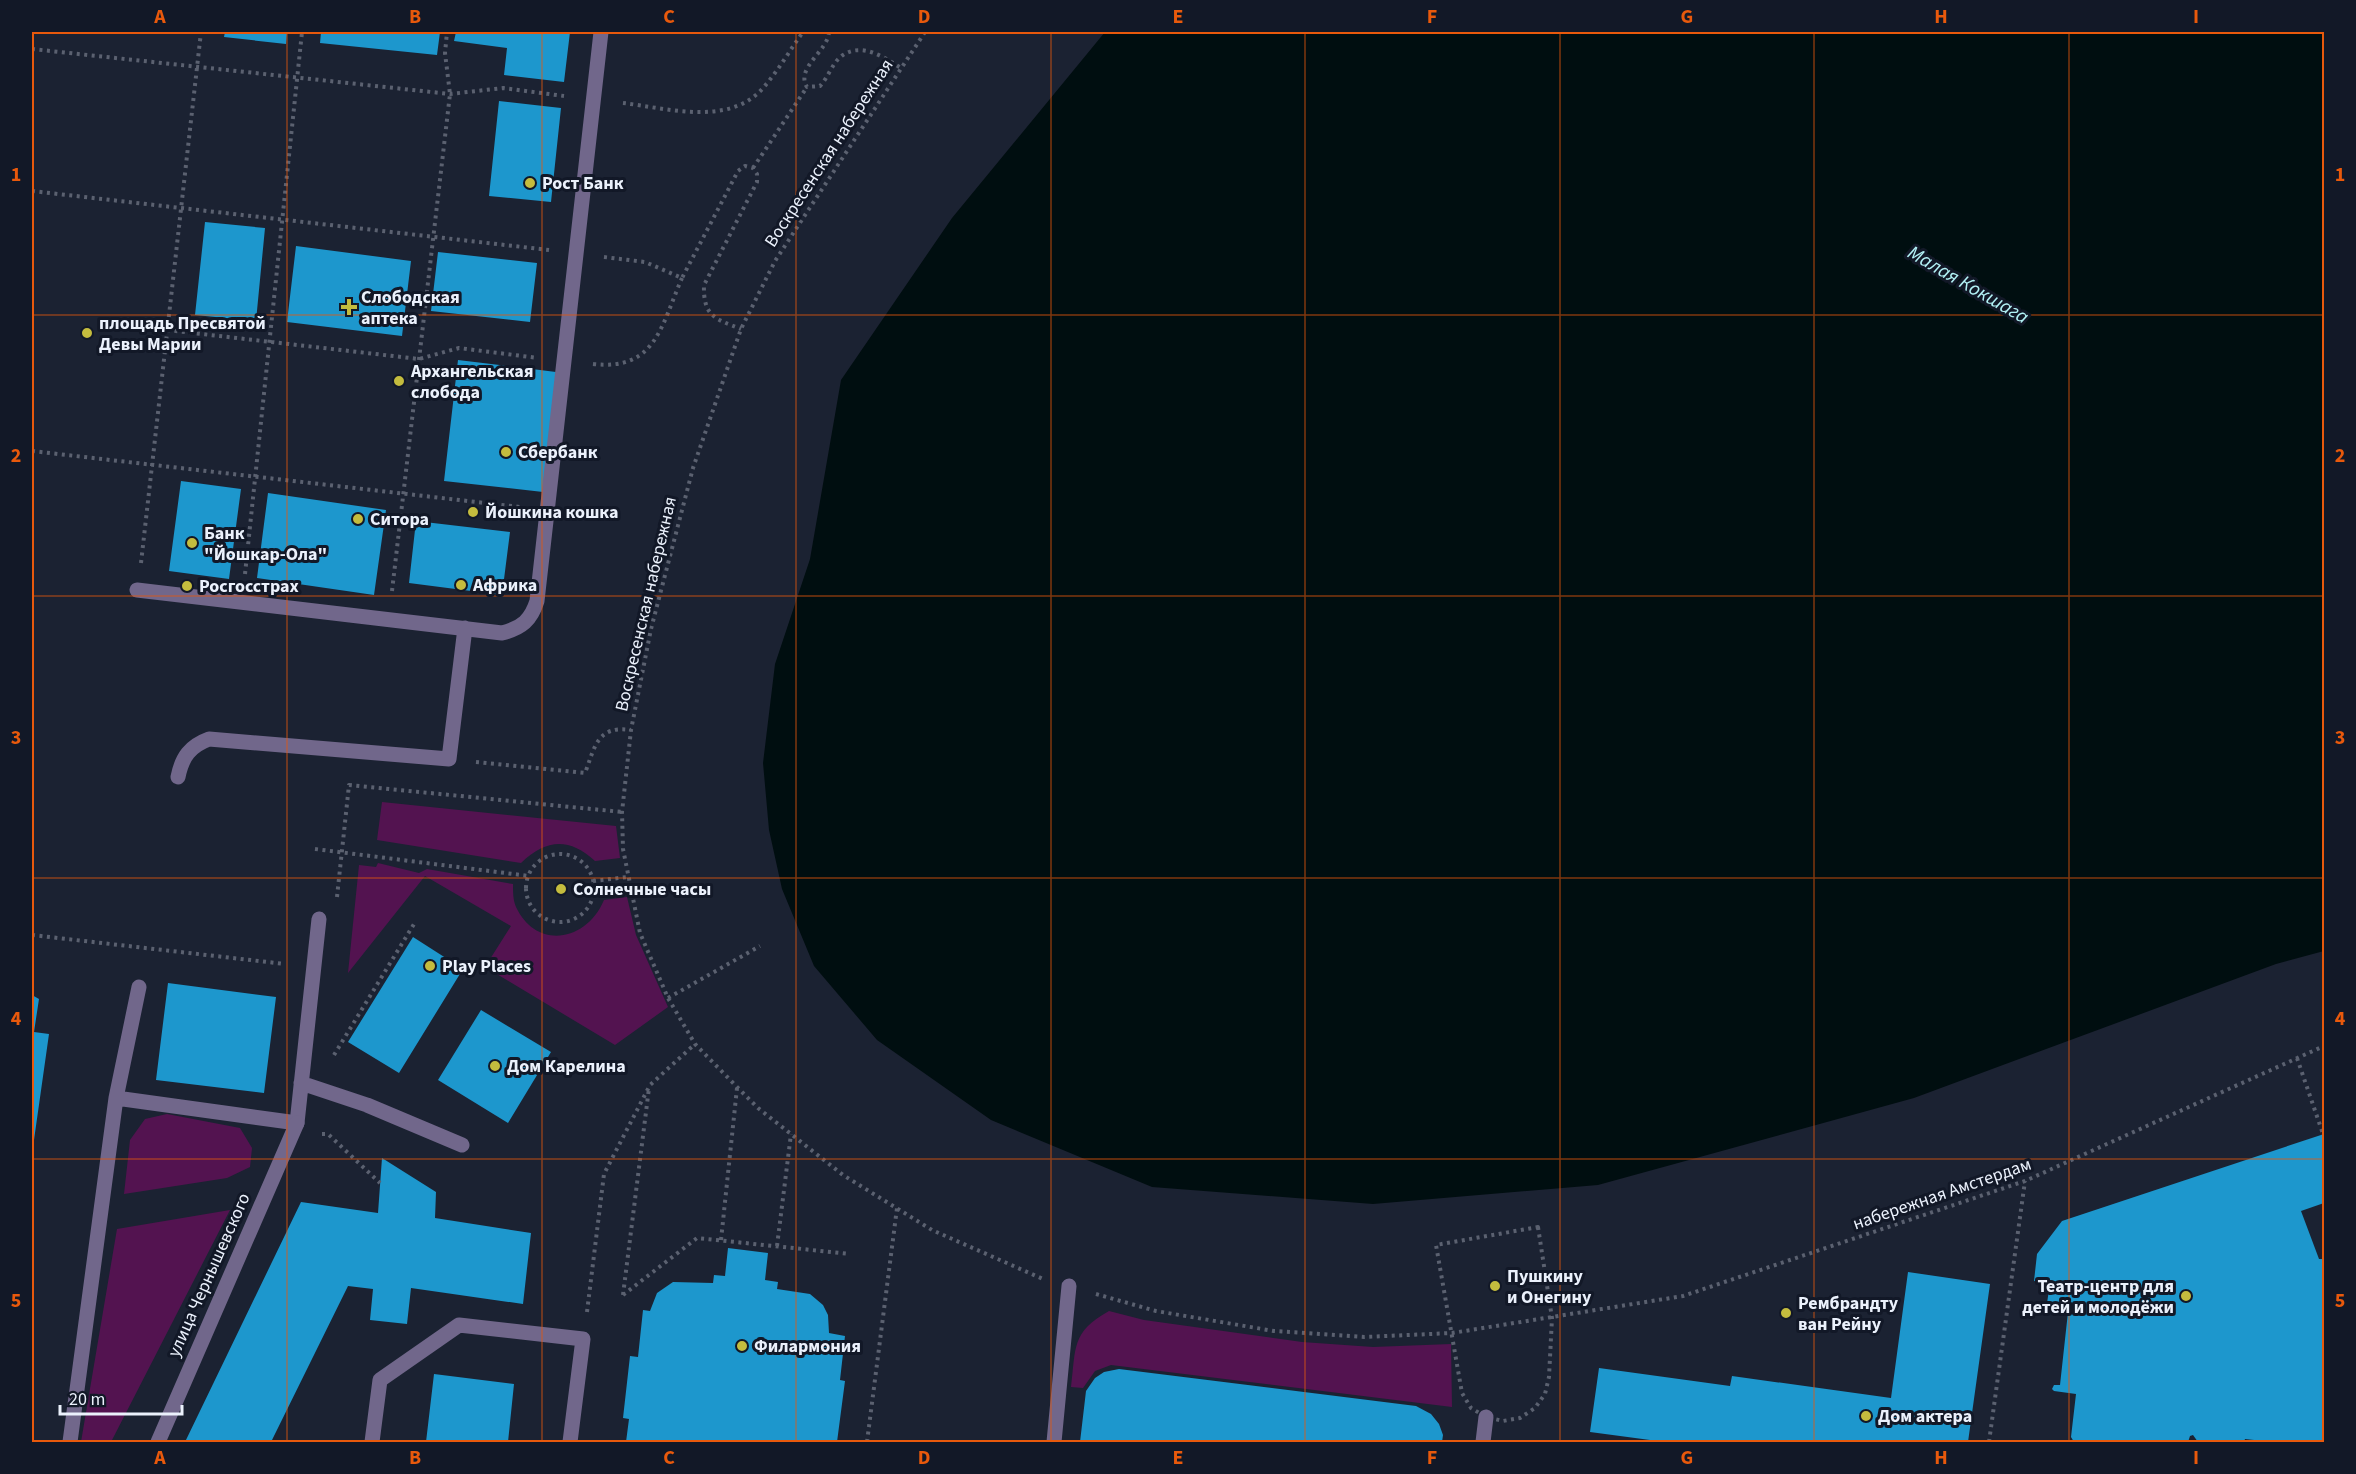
<svg xmlns="http://www.w3.org/2000/svg" width="2356" height="1474" viewBox="0 0 2356 1474" font-family="'Source Sans 3',sans-serif">
  <style>
    .green { fill: #531350 }
    .water { fill: #000e10 }
    .building { fill: #1d97cd }
    .lines { fill: none; stroke-linecap: round; stroke-linejoin: round }
    .path { stroke: #5b6170; stroke-width: 4; stroke-dasharray: 3 4.5; stroke-linecap: butt }
    .service { stroke: #71678b; stroke-width: 15 }
    .pedestrian { stroke: #71678b; stroke-width: 15 }
    .minor { stroke: #71678b; stroke-width: 15 }
    .grid { fill: none; stroke: #e8590c; stroke-width: 1.5; stroke-opacity: 0.55 }
    .poi-dot { fill: #c4bc3e; stroke: #121827; stroke-width: 2 }
    .labels { text-anchor: middle; dominant-baseline: central; stroke-width: 6; stroke-linejoin: round; paint-order: stroke }
    .street-label { font-size: 18px; fill: #ebf1fc; stroke: #121827 }
    .poi-label { font-size: 18px; font-weight: bold; fill: #ebf1fc; stroke: #121827; text-anchor: start }
    .water-label { font-size: 20px; font-style: italic; fill: #b3f2f6; stroke: #121827 }
    .neatline { fill: none; stroke: #e8590c; stroke-width: 2 }
    .grid-label { font-size: 20px; text-anchor: middle; font-weight: bold; fill: #e8590c }
  </style>
  <rect width="100%" height="100%" fill="#1b2232"/>
  <path class="green" d="M382,802L616,826L620,858L595,861C569,837 546,839 521,863L377,840Z
    M378,863L419,873L427,869L513,884C513,892 513,900 516,907C537,951 587,941 604,900L627,897L636,935L668,1007L615,1045L485,967L511,926L425,876L348,973L359,865L376,867Z
    M167,1114L240,1128L252,1148L250,1167L227,1178L124,1194L130,1140L145,1119Z
    M230,1210L111,1442H81L117,1229Z
    M1109,1311L1144,1320L1302,1342L1373,1347L1451,1344L1452,1407L1111,1365L1095,1371L1083,1388L1071,1387C1076,1348 1071,1332 1109,1311Z"/>
  <path class="water" d="M1105,32H2324V951L2276,964L1914,1098L1598,1185L1373,1204L1152,1187L991,1120L877,1040L814,966L782,889L769,830L763,763L775,664L810,559L841,380L952,218Z"/>
  <path class="building" d="M225,32H287L286,44L224,37Z
    M321,32H440L437,55L320,43Z
    M456,32H570L564,82L504,75L507,48L454,41Z
    M499,101L561,108L551,202L489,196Z
    M205,222L265,228L256,321L195,315Z
    M296,246L411,261L402,336L287,322Z
    M438,252L537,263L530,322L431,311Z
    M458,360L556,372L543,492L444,481Z
    M181,481L241,489L229,579L169,571Z
    M268,493L386,510L374,595L257,578Z
    M416,521L510,532L502,595L409,583Z
    M413,937L463,969L399,1073L348,1042Z
    M168,983L276,997L264,1093L156,1080Z
    M32,995L39,999L34,1032L49,1034L33,1147Z
    M481,1010L551,1052L508,1123L438,1080Z
    M2324,1134V1203L2301,1211L2319,1259H2324V1442H2254V1440L2245,1439L2244,1442H2198L2193,1435L2190,1436L2188,1442L2168,1440V1442H2107L2094,1440L2093,1442H2074L2071,1437L2076,1394L2054,1391L2052,1389L2054,1385H2060L2068,1312L2046,1310L2050,1283L2034,1281L2037,1254L2062,1221Z
    M382,1158L436,1192L435,1218L531,1233L523,1304L411,1288L407,1324L370,1320L373,1289L348,1286L272,1440L273,1442H185L301,1202L378,1213Z
    M728,1248L768,1253L765,1280L778,1282L777,1289L810,1294L823,1305L828,1315L829,1333L845,1336L840,1380L845,1381L837,1442H626L629,1419L623,1418L630,1356L638,1357L643,1310L650,1311L657,1293L673,1282L713,1283L714,1275L725,1276Z
    M1908,1272L1990,1284L1968,1442H1665L1590,1432L1599,1368L1730,1386L1732,1376L1891,1398Z
    M1119,1369L1416,1406L1431,1414L1439,1424L1443,1435L1442,1442H1080L1086,1391L1095,1378L1104,1372Z
    M434,1374L514,1384L508,1442H426Z"/>
  <g class="lines">
    <path class="path" d="M829,32C828,51 795,68 807,87L820,86C828,78 833,61 843,55C863,42 885,58 901,68
      M925,32L775,261L741,329L693,468L651,629L631,730L622,812L623,849L640,933L668,998L695,1044L738,1088L758,1108L843,1175L932,1230L1043,1279
      M32,49L450,94L503,88L564,96
      M623,103C666,108 729,127 763,88C778,71 790,50 803,32
      M753,168L807,87
      M32,191L549,250
      M604,257L645,262L682,278L738,171L745,166L753,168L757,174V182L704,285C703,316 715,319 741,329
      M167,330L419,359L459,348L538,358
      M593,364C656,371 661,326 682,278
      M32,451L520,507
      M141,563L201,32
      M245,574L302,32
      M392,591L450,94L445,53L447,32
      M476,762L585,773C595,747 597,725 631,730
      M315,849L529,876
      M526 888a34 34 0 1 1 68 0a34 34 0 1 1-68 0Z
      M593,881L628,877
      M337,897L349,785L622,812
      M32,935L285,964
      M668,998L760,946
      M334,1055L414,924
      M2297,1058L2323,1134
      M322,1134H328L380,1183
      M1538,1227L1552,1318L1549,1377L1545,1394L1535,1408L1520,1418L1503,1421L1486,1417L1471,1408L1462,1393L1436,1245Z
      M721,1240L737,1088
      M777,1246L791,1134
      M1096,1294L1156,1311L1274,1331L1364,1337L1452,1333L1683,1296L2025,1181L2324,1046
      M623,1295L697,1238L850,1254
      M623,1295L649,1088
      M587,1312L604,1174L650,1085L695,1044
      M867,1442L897,1208
      M1989,1442L2025,1181"/>
    <path class="service" d="M137,590L502,633C522,628 531,620 537,601L601,32
      M178,777C182,757 190,746 209,739L449,759L465,628
      M301,1083L367,1105L462,1145
      M116,1098L297,1123L319,919
      M70,1442L116,1098L139,987
      M372,1442L380,1380L459,1325L583,1339L570,1442
      M1054,1442L1069,1286"/>
    <path class="pedestrian" d="M1483,1442L1486,1417"/>
    <path class="minor" d="M158,1442L297,1123"/>
  </g>
  <path class="grid" d="M287,32V1442M542,32V1442M796,32V1442M1051,32V1442M1305,32V1442M1560,32V1442M1814,32V1442M2069,32V1442M32,315H2324M32,596H2324M32,878H2324M32,1159H2324"/>
  <g class="poi-dot">
    <circle cx="530" cy="183" r="6"/>
    <path d="M346 298h6v6h6v6h-6v6h-6v-6h-6v-6h6z"/>
    <circle cx="87" cy="333" r="6"/>
    <circle cx="399" cy="381" r="6"/>
    <circle cx="506" cy="452" r="6"/>
    <circle cx="473" cy="512" r="6"/>
    <circle cx="358" cy="519" r="6"/>
    <circle cx="192" cy="543" r="6"/>
    <circle cx="461" cy="585" r="6"/>
    <circle cx="187" cy="586" r="6"/>
    <circle cx="561" cy="889" r="6"/>
    <circle cx="430" cy="966" r="6"/>
    <circle cx="495" cy="1066" r="6"/>
    <circle cx="1495" cy="1286" r="6"/>
    <circle cx="2186" cy="1296" r="6"/>
    <circle cx="1786" cy="1313" r="6"/>
    <circle cx="742" cy="1346" r="6"/>
    <circle cx="1866" cy="1416" r="6"/>
  </g>
  <g class="labels">
    <g class="street-label">
      <text transform="translate(829 153) rotate(-57)">Воскресенская набережная</text>
      <text transform="translate(646 604) rotate(-77)">Воскресенская набережная</text>
      <text transform="translate(1942 1194) rotate(-19)">набережная Амстердам</text>
      <text transform="translate(209 1275) rotate(-66)">улица Чернышевского</text>
    </g>
    <g class="poi-label">
      <text x="542" y="183">Рост Банк</text>
      <text x="361" y="297">Слободская<tspan x="361" dy="21">аптека</tspan></text>
      <text x="99" y="323">площадь Пресвятой<tspan x="99" dy="21">Девы Марии</tspan></text>
      <text x="411" y="371">Архангельская<tspan x="411" dy="21">слобода</tspan></text>
      <text x="518" y="452">Сбербанк</text>
      <text x="485" y="512">Йошкина кошка</text>
      <text x="370" y="519">Ситора</text>
      <text x="204" y="533">Банк<tspan x="204" dy="21">"Йошкар-Ола"</tspan></text>
      <text x="473" y="585">Африка</text>
      <text x="199" y="586">Росгосстрах</text>
      <text x="573" y="889">Солнечные часы</text>
      <text x="442" y="966">Play Places</text>
      <text x="507" y="1066">Дом Карелина</text>
      <text x="1507" y="1276">Пушкину<tspan x="1507" dy="21">и Онегину</tspan></text>
      <text x="2174" y="1286" text-anchor="end">Театр-центр для<tspan x="2174" dy="21">детей и молодёжи</tspan></text>
      <text x="1798" y="1303">Рембрандту<tspan x="1798" dy="21">ван Рейну</tspan></text>
      <text x="754" y="1346">Филармония</text>
      <text x="1878" y="1416">Дом актера</text>
    </g>
    <g class="water-label">
      <text transform="translate(1968 285) rotate(30)">Малая Кокшага</text>
    </g>
  </g>
  <rect width="2356" height="1474" fill="none" stroke="#121827" stroke-width="66"/>
  <path d="M60 1405v9h122v-9" fill="none" stroke="#ebf1fc" stroke-width="3"/>
  <text x="69" y="1405" font-size="18" fill="#ebf1fc" stroke="#121827" stroke-width="4.5" paint-order="stroke">20 m</text>
  <rect x="33" y="33" width="2290" height="1408" class="neatline"/>
  <g class="grid-label">
    <text x="160" y="23">A</text>
    <text x="415" y="23">B</text>
    <text x="669" y="23">C</text>
    <text x="924" y="23">D</text>
    <text x="1178" y="23">E</text>
    <text x="1432" y="23">F</text>
    <text x="1687" y="23">G</text>
    <text x="1941" y="23">H</text>
    <text x="2196" y="23">I</text>
    <text x="16" y="181">1</text>
    <text x="2340" y="181">1</text>
    <text x="16" y="462">2</text>
    <text x="2340" y="462">2</text>
    <text x="16" y="744">3</text>
    <text x="2340" y="744">3</text>
    <text x="16" y="1025">4</text>
    <text x="2340" y="1025">4</text>
    <text x="16" y="1307">5</text>
    <text x="2340" y="1307">5</text>
    <text x="160" y="1464">A</text>
    <text x="415" y="1464">B</text>
    <text x="669" y="1464">C</text>
    <text x="924" y="1464">D</text>
    <text x="1178" y="1464">E</text>
    <text x="1432" y="1464">F</text>
    <text x="1687" y="1464">G</text>
    <text x="1941" y="1464">H</text>
    <text x="2196" y="1464">I</text>
  </g>
</svg>
